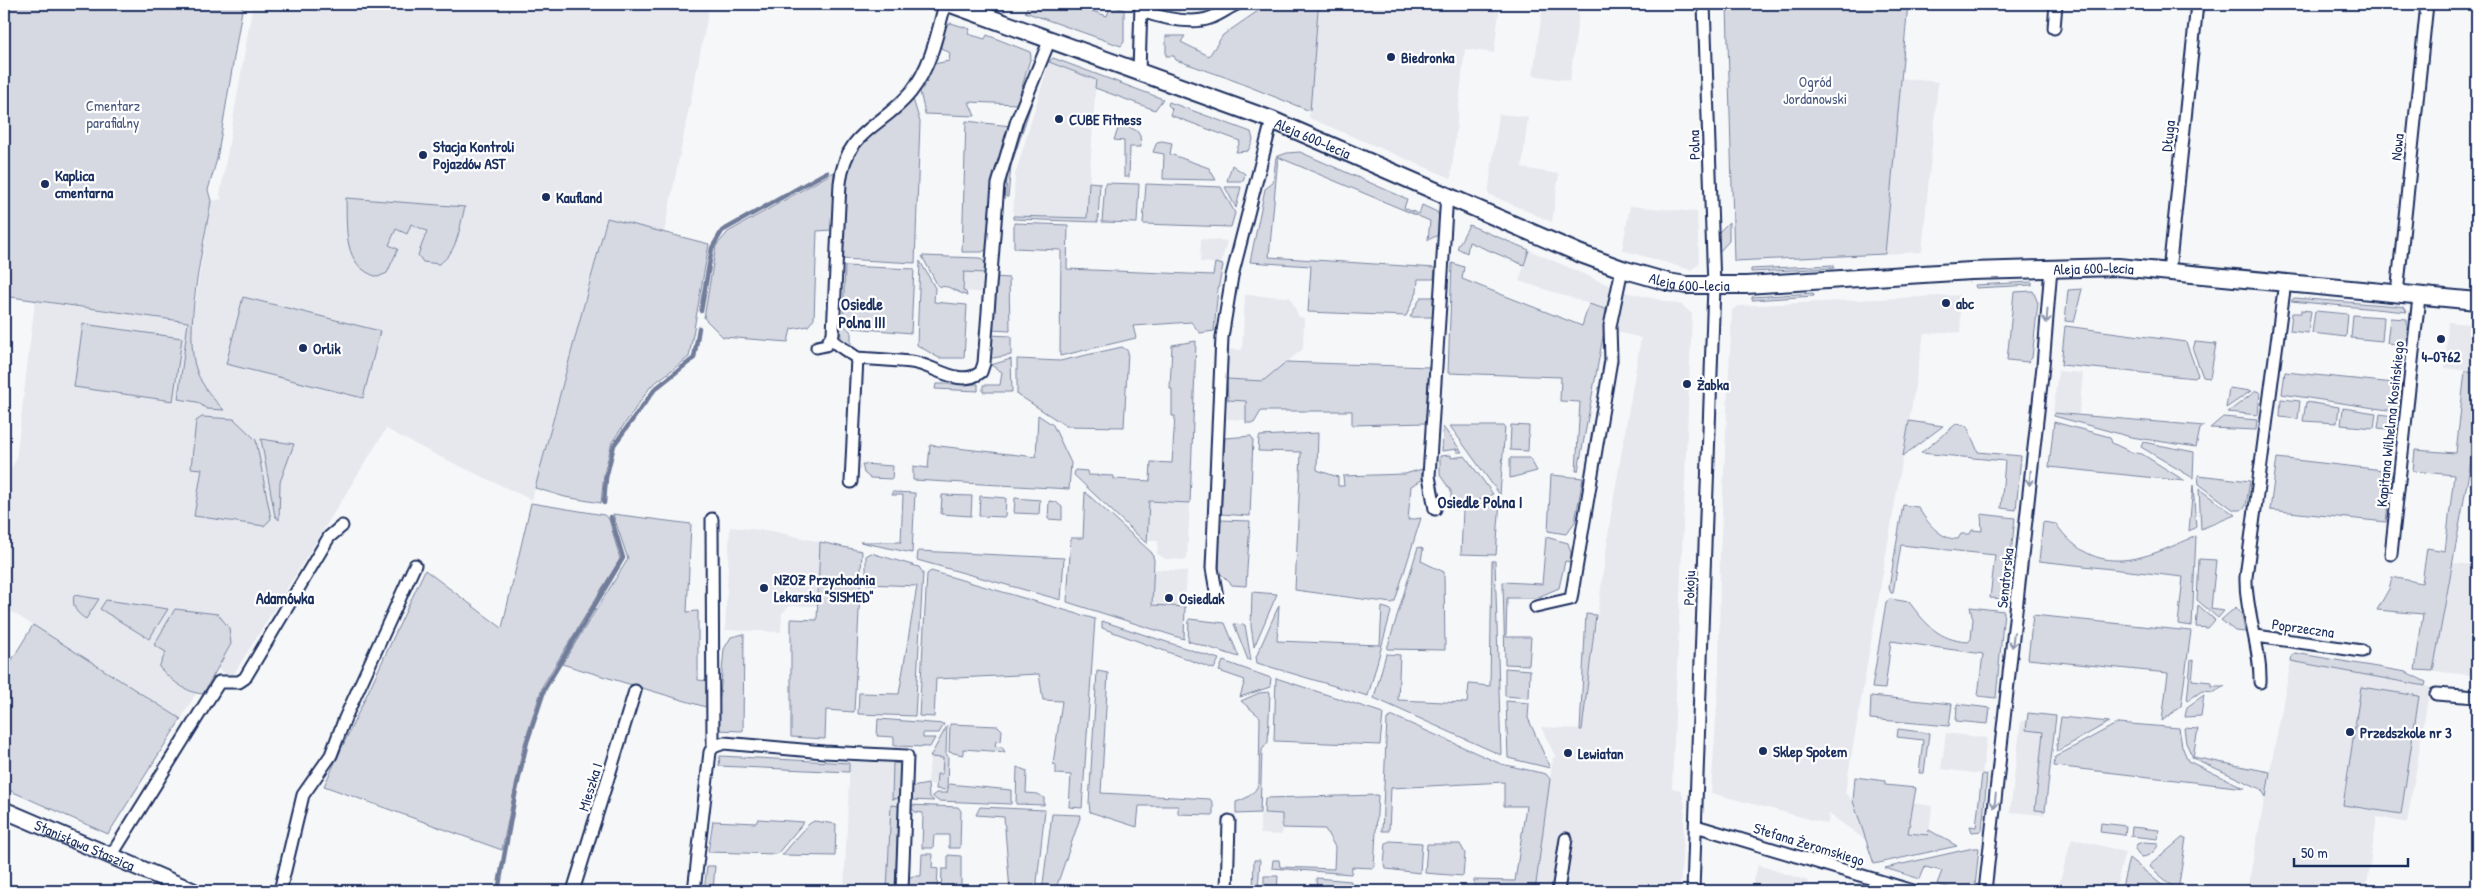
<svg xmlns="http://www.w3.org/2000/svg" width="2481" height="895" viewBox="0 0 2481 895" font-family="'Patrick Hand',sans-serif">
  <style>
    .built { fill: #e6e8ee }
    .green { fill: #d6d9e2; stroke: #7884a0 }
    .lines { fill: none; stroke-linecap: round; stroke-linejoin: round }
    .stream { stroke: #707c99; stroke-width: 4.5 }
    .minor-casing { stroke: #1b2f5e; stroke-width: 15 }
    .tertiary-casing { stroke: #1b2f5e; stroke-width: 19 }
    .secondary-casing { stroke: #1b2f5e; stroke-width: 20 }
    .minor { stroke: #fff; stroke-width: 11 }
    .tertiary { stroke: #fff; stroke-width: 15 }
    .secondary { stroke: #fff; stroke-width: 16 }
    .oneway { stroke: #8d97ae }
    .poi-dot { fill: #1b2f5e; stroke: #fff; stroke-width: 2 }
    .labels { text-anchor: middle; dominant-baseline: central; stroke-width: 4.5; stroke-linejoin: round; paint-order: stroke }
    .poi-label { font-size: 15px; font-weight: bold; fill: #1b2f5e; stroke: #fff; text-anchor: start }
    .park-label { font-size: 15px; fill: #4a5a7f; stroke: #fff }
    .street-label { font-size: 15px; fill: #1b2f5e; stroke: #fff }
    .neighbourhood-label { font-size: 16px; font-weight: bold; fill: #1b2f5e; stroke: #fff }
  </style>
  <rect width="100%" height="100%" fill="#f6f7f9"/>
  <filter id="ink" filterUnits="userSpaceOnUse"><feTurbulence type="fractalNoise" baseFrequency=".02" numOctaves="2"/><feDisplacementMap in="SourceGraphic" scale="10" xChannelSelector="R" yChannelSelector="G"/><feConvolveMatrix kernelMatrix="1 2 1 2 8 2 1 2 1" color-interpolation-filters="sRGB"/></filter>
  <g filter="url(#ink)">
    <path class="built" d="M253,4H710L664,233L606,218L532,500L432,453L386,429L232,677L212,666L181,719L4,607V479L16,460L35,301L192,323L211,201L222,199L220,195Z
      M1165,4H1213L1209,9L1203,12L1165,10Z
      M1326,4H1500L1494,53L1465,49L1451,178L1309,118L1318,10Z
      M1543,4H1580L1570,81L1533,75Z
      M1049,62L1096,80L1087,218L1013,216L1015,175Z
      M1901,78L1938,82L1922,252L1885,254Z
      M1499,114L1528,117L1522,168L1559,174L1552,222L1488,194Z
      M1630,206L1697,212L1699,264L1691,270L1622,250Z
      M1201,239L1227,241L1221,264L1200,262Z
      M1529,250L1613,287L1608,310L1519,281Z
      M964,272L990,273L986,293L963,291Z
      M1621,291L1682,305L1692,314L1672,788L1681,790L1685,806L1680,891H1535L1553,757L1556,758L1541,727L1582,729L1611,514L1641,338L1614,331Z
      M1245,295L1290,297L1299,317L1304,318L1303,349L1263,381L1227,379L1228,349L1242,350Z
      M1959,295L1961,332L1924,334L1845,793L1853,801L1867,841L1829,814L1828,824L1711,793L1719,676L1720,554L1732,310L1738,306Z
      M2448,322L2477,325V372L2445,368Z
      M2058,371L2083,373L2079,414L2053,413Z
      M1228,400L1246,401V420L1227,419Z
      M1149,501L1190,503L1187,560L1166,559L1157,554L1158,541H1147Z
      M730,527L772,531L820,542L817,606H790L782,613L781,632L725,630Z
      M2453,563L2477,565V676L2433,671Z
      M1153,569L1187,571L1185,607L1152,605Z
      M2291,661L2430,687L2407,823L2377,817L2366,891H2247Z
      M2021,721L2054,724L2044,815L2010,812Z
      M1946,733L1987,738L1982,774L1941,769Z
      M850,757L897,761V891H844Z
      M930,757H943L942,774H937L936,785L928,784Z
      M1912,803L1932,806L1929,835L1908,833Z
      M1260,813L1282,814V835L1260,834Z
      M2072,838L2125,852L2115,891H2060L2058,888Z
      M1758,865L1808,881L1806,891H1751Z"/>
    <path class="green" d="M4,4H243L217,159L208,190L211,201C204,244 182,333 197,372C203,387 213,399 224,410L207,409L197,402L178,399L188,322L4,296Z
      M1029,4H1071L1107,16L1111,5L1124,10V42L1121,46L1025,12Z
      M1268,4H1326L1318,10L1310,111L1225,77L1176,60L1174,56H1166V36H1185L1181,42L1209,56L1223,35Z
      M1727,4H1908L1885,254L1734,261Z
      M951,23L970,29L968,34L985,39L987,35L1030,52L1031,56L1017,104L969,102L975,116L925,114L919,87L934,64L949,61L950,53L941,48C939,39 942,27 951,23Z
      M1053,58L1163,99L1155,110L1095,88L1096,80L1049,62Z
      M1035,93L1011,166L1008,197H1006L1007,170L1031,95Z
      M913,99L920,122L915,263L842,259L845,178L854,150Z
      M1169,102L1251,132L1253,140L1248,151L1236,152L1240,141L1170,115L1172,109L1168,105Z
      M966,121L1011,126L994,177L990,201L987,249L982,252H962Z
      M1127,126L1137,131L1140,136L1141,147H1130L1129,177H1124V141L1114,140L1118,129Z
      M1162,141L1172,143L1170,154L1209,168L1216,180L1163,179L1164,154L1153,152L1157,142Z
      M1300,152L1407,199L1404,208L1419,214L1422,205L1437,212L1440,218L1438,235L1428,240L1430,221L1278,157L1269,257L1435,268L1434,279H1418L1417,292L1406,316L1308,312L1311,266L1250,262L1265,189L1273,183L1276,157L1287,153Z
      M1232,165L1245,174L1243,181H1227Z
      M834,172L832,230L817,231L814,319L808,326L791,329L788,342L723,337L704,318L716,246L728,232Z
      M1089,182L1100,183L1098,222L1013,219V216L1087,218Z
      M1105,183L1139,184L1137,223L1102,222Z
      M1146,184L1221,187L1235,213L1231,227L1143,224Z
      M1225,187H1241L1236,208Z
      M346,198L465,207C459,228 458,252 439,264L423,262L418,255L427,231L411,224L407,234L396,229L389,245L398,249L387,273L378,277C342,267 347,228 346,198Z
      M607,218L709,244L689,357L651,386L612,442L604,474L601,503L565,497L535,488Z
      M1729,222V241L1718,253V233Z
      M1014,223L1068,225L1067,269L1213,275L1215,263L1223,265L1218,289L1214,331L1200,333L1191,322L1133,326L1136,338L1060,356L1061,250L1014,248Z
      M1469,225L1529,250L1524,265L1469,242L1467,253L1457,248Z
      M922,256L980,258L987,265L986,273L964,272L963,291L966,292L967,296L948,287L938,286Z
      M920,261L935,288L934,302L967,305L964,358H939L917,345Z
      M1452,263L1464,267L1462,279L1582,326L1589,304L1608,310L1578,471H1576L1580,402L1560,401L1561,377L1448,373Z
      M1834,265V268L1751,272V269Z
      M845,266L914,269L911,333L853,328L843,318Z
      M994,277L1009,278L1010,331L990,330Z
      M2032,282V285L1976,288L1975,285Z
      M2082,289L2074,322L2065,321L2068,290Z
      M2033,291L2038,303L2032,358L2028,362L2007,360L2014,292Z
      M1813,293L1814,296L1752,300V297Z
      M243,297L380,331L363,398L226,364Z
      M1421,297H1433V317H1410Z
      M2294,298L2398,306L2404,307L2407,312L2291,301Z
      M2301,310L2311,311L2308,333L2290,331L2292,313H2301Z
      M2315,311L2348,314L2346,337L2312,333Z
      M2353,315L2384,317L2382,341L2351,338Z
      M2390,318L2407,319V345L2387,343Z
      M840,321L851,332V349L841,338Z
      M83,324L182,338L173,401L74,387Z
      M2065,326L2186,342L2198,375L2195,378L2061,365Z
      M989,335L1011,336V355L987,359Z
      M1196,341L1190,503L1149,501L1147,544L1074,475L1075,470L1087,471L1088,475L1114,476V479L1150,481L1151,462L1172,463L1175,416H1172V389H1170L1172,345Z
      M2195,342L2216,344L2210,378L2203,377L2193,350Z
      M1122,347L1128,351L1124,427L1066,426L1017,394V359L1060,361Z
      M1011,359L1012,392H983V385H1000L1002,372L991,365Z
      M1286,362L1429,367L1426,423L1352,425V411H1261L1254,423H1246V401L1228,400L1227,379L1263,381Z
      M2465,371L2477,372V428L2433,671L2415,670L2423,614L2377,610L2389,589L2392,577L2422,583L2427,548L2445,551L2454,475L2413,471L2415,450L2456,453Z
      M2285,372L2404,384L2401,412L2282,394Z
      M936,384H978V391L935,389Z
      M2229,388L2251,391L2226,408Z
      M2256,391L2260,392L2258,415L2228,412Z
      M2281,399L2300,401L2298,419L2280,417Z
      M2306,402L2339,407L2337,423L2303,421Z
      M2343,408L2376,413L2374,428L2341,425Z
      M2054,413L2204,426L2200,429L2196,447L2131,437L2054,416Z
      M2380,414L2399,417L2398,430L2378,428Z
      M1038,415L1053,425L1071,463L1069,489L913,480V466L928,468L930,445L1036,457Z
      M202,417L234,419L256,440L271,519L264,526L194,516L202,469L191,468L196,421Z
      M2223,417L2257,420L2256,430L2210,428Z
      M1909,421L1943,426L1903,456L1909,422Z
      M2054,422L2110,437L2112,443L2131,452L2142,454L2185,481L2049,467Z
      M1956,424L1967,426L1978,452L2021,456L2016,510L2001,508L2005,461L1921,453Z
      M1511,425L1529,426L1528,451L1510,450Z
      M1450,426H1505L1500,495Z
      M1443,427L1462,452H1457V449L1442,451Z
      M1318,433L1317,470L1338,477V486H1344L1343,476L1405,474L1422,469V480L1411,486L1408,520L1421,518L1395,601L1392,603L1295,590L1301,452L1258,451L1259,438L1260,436Z
      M1251,436L1253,439L1250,516L1221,514L1225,438Z
      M261,439L294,444L280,482L279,520L275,516Z
      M2143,442L2194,452L2193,478L2141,447Z
      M1451,455V458L1465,456L1493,494L1459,509H1451V491L1440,475V456Z
      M1510,458H1530L1537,471L1510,478Z
      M2277,458L2392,471L2386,522L2270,510Z
      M862,464L893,466L892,479L870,478L864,473Z
      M1551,475L1583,478L1575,522L1566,534L1548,531Z
      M2198,475L2250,481L2246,506L2241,510H2234L2199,484Z
      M2193,485L2196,527L2189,531Z
      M2199,489L2235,515L2201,529Z
      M892,492L915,493L912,553L860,542H901L903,495H892Z
      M1085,492L1152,553L1154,560L1152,605L1185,607L1184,639L1067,602L1071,538H1083Z
      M942,495L972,496L971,516L941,514Z
      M980,496L1006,498L1005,517L979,516Z
      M1015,498L1040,500L1039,514L1014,513Z
      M1495,498L1500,500L1496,555L1461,554L1463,510Z
      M1049,501L1056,502L1062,507V520L1048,519Z
      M531,503L604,515L609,519L620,559L543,685L523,747L502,850L324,786L425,570L502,628Z
      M1903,505L1918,507C1926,521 1940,540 1958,539L1961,534H1970L1972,530L1982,531L1981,514L2015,518L2006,599L1990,598L1995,555L1901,545L1893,593H1891L1889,588Z
      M613,514L691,524L687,612L698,611V680L708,681L709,708L562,664L628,559Z
      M1220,520L1250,521L1246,586L1232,585L1219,572Z
      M2043,522L2056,524C2096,581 2144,559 2196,536L2192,626L2178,624L2183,577L2039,561Z
      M1546,537L1568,543L1571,553L1570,562L1565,561L1559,588L1536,598H1507L1506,637H1531L1529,665L1505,664L1503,582L1542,584Z
      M820,542L862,551L854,712L826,710L825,739L791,737V619L817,620Z
      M1418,547L1423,549L1421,561L1444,572L1445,650L1387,649Z
      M918,551L1064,558L1061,600L917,560Z
      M871,553L919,567L923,573L915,716L858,714L859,693L899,694L917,586L866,584V556Z
      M2199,559L2216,560L2211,609L2224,611L2218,618L2197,600Z
      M1492,561H1495L1501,755L1374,698L1386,654L1400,655L1398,700L1467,703L1469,684L1490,686Z
      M931,571L1095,619L1082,808L1069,807L1071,775L1056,774V765L1053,764L1062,701L1043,700L1039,674L936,679L934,717L919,716L927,574Z
      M1252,592L1277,594L1254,647L1251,626Z
      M74,595L99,599L86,619C76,613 72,607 74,595Z
      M1890,599L1909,602C1926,624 1938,640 1968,642L1971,639L1973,619L1970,607L2004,611L1996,698L1978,696L1983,654L1891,641L1885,689L1872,688L1886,602Z
      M106,600L168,609L149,639L100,609Z
      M1279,605L1277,641L1380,645L1382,607L1389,609L1391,612L1368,696L1257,663L1256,657Z
      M2198,605L2215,620L2208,628L2196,627Z
      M2236,607L2242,615L2245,632L2235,631L2221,620Z
      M175,609L218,614L229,628L231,644L203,694C186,693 170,679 159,667L166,652L154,645Z
      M1586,614L1596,615L1582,730H1580Z
      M2033,615L2191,631L2181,706L2162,721L2168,673L2028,659Z
      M1189,619L1225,623L1239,657L1188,641Z
      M1102,621L1219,659L1214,669L1102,628Z
      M1234,624L1245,625L1251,660H1248Z
      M33,625L181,719L108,834L4,788V673Z
      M744,634L743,731L717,730L724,649L731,637Z
      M2295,653L2406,672L2426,682L2425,686L2291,661L2292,655Z
      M2191,660L2194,661L2192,680L2211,682V686H2225L2214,692L2202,691L2187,701Z
      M1223,661L1271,678L1270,687L1240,697L1245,680L1219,671Z
      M1505,668L1530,670L1529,698L1505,696Z
      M1097,671L1108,673L1101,793L1210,799L1213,803V815L1178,814V806H1139L1137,827L1090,812L1089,803Z
      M1276,678L1383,713L1380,745L1274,741Z
      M2361,687L2419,696L2401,814L2343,805Z
      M1270,692L1268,742L1262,750L1260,813L1236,814V802C1247,798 1254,795 1259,783L1260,717L1241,701L1259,693Z
      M2204,695L2201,716L2185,717L2187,707Z
      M1871,696L1952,704L1949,726L1870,719Z
      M1506,701L1529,703L1528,718L1550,768L1508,758Z
      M1957,704L1990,708L1988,724L1956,721Z
      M2028,713L2056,716L2045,811L2035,810L2043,732L2026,730Z
      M1393,716L1501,764L1546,774L1550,779L1535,891H1474V880L1515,881L1526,806H1504V782L1391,788L1389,831H1382L1387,719Z
      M2061,717L2109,722L2056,752Z
      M878,719L944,724L939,733H923V738H935L930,747L894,746V737L877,736Z
      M2118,723L2179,728L2182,746L2188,761L2245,788L2054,766L2055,757Z
      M950,724L998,726L1002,730L1001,742L996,741L995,746L1002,747L1005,752L963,749V755L949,752Z
      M947,726L946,754L948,756L947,788L945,790L936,789L937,774H942L943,758L930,757Z
      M2184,728L2198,729L2193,757L2270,772L2266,797L2261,789L2193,758L2186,743Z
      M1898,729L1929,733L1924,773H1919L1923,740L1897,737Z
      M720,756L849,763V772L719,766Z
      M893,763L901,764L900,798L892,799Z
      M1017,767L1027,771L1026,793L1038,794L1044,798V805L1016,804Z
      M1982,774L1987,775L1982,831L1972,832L1970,826L1976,827Z
      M1855,777L1885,781V785L1916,788L1908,833L1928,835L1929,830L1957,846L1874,864L1853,801Z
      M928,784L929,796L934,801L909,800L912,787Z
      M949,784L1011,790V804L938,801L932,796L936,793H947Z
      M1378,795L1374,868L1352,867L1351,874L1272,868L1273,860H1279L1280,867L1334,869L1335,847L1325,829L1282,828V814L1264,813L1265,798Z
      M891,805L899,806L895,891H887Z
      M909,805L958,807L961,811L960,848H949V835H934L933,848H922L923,813L915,812Z
      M980,807L1045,810L1036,891H1010L1004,817L976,815Z
      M1052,814L1081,815L1055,891H1042Z
      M758,819L804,822L777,854L708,852L713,821L756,823Z
      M814,821L836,824L835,856L782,855L809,824Z
      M2101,823L2126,826L2125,835L2100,832Z
      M2132,827L2159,830L2158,839L2131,836Z
      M2182,838H2186L2178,891L2149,866Z
      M1390,841L1422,843L1420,873L1386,869L1384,865L1386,843Z
      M2143,842L2159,843C2156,851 2149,857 2141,857L2135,849L2137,844Z
      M1427,844H1460L1465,853L1463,876L1425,873Z
      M1973,848H1979L1975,887L1960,891L1937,884L1942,871L1925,867L1920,879L1885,868Z
      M922,854H933L932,868L938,869L937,891H906V879L913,876H921Z
      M948,855L961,856V891H941L942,869H948Z
      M2129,858L2169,891H2121Z
      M1254,860H1260L1258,891H1253Z
      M707,866H715L713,891H704Z
      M1264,876H1278L1277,891H1264Z
      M1316,878L1351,881L1350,890L1359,891H1317Z"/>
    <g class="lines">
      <path class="stream" d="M701,311L712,248L722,231L827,172
        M604,503L606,478L614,445L655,389L694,358L699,328
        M498,891L515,795L527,742L545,688L623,558L611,517"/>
      <defs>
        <path id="minor" d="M1141,11C1159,17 1190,25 1210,18C1219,15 1228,8 1237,4
          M2054,28L2056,4
          M1139,72L1141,4
          M2169,272L2197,4
          M2397,294L2427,4
          M831,340L857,358L851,482
          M817,347L826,345L833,334L840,183C846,129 882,128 911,92C931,66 937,35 945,4
          M857,358C875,359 894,360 911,362C933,364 959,389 981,372L984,363L998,184L1017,120L1050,39
          M1435,509L1429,476L1447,194
          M2391,554L2419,297
          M1217,597L1212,568L1222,337L1232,276L1272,120
          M1536,607L1571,599L1611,360L1610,326L1622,269
          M2256,636L2362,651
          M2260,682C2261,646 2245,612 2246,577L2285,282
          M2436,694L2477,697
          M713,747L724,743L824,752L907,756L902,891
          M1696,826L1913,891
          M111,856L219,682H239L245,678L329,537L342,526
          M280,891L303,795L331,755L345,718L415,565
          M573,891L635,691
          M694,891L710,752L713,747L712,519
          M1227,891L1229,821
          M1558,891L1566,839
          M1693,891L1714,286L1704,4
          M1985,891L2043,366L2051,268"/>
        <g id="tertiary">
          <path id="s1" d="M4,810L193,891"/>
        </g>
        <g id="secondary">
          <path id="s2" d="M951,4L1272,120L1581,254L1622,269L1668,282L1686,285H1746L1971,271L2118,267L2477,301"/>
        </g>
      </defs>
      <use href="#minor" class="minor-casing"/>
      <use href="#tertiary" class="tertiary-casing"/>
      <use href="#secondary" class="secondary-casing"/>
      <use href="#minor" class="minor"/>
      <use href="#tertiary" class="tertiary"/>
      <use href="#secondary" class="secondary"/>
    </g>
    <defs><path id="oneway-shaft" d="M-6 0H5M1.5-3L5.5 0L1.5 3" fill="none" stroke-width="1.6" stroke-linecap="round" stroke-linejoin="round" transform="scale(1.25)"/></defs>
    <g class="oneway">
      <use href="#oneway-shaft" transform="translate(2047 316) rotate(94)"/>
      <use href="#oneway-shaft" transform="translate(2030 478) rotate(95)"/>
      <use href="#oneway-shaft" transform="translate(2013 640) rotate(97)"/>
      <use href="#oneway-shaft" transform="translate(1995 801) rotate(96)"/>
    </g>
  </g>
  <g class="poi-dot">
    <circle cx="1391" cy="57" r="5"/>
    <circle cx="1059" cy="119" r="5"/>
    <circle cx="423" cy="155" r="5"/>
    <circle cx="45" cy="184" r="5"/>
    <circle cx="546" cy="197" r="5"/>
    <circle cx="1946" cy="303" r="5"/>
    <circle cx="2441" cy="339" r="5"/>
    <circle cx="303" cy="348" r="5"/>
    <circle cx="1687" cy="384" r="5"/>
    <circle cx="764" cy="588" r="5"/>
    <circle cx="1169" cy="598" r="5"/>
    <circle cx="2350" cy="732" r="5"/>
    <circle cx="1763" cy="751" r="5"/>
    <circle cx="1568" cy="753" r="5"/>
  </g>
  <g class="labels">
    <g class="poi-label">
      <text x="1401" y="57">Biedronka</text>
      <text x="1069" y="119">CUBE Fitness</text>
      <text x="433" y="146">Stacja Kontroli<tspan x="433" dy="17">Pojazdów AST</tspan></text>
      <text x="55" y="175">Kaplica<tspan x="55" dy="17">cmentarna</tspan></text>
      <text x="556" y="197">Kaufland</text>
      <text x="1956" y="303">abc</text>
      <text x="313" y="348">Orlik</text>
      <text x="2441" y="356" text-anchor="middle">4-0762</text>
      <text x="1697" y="384">Żabka</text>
      <text x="774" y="579">NZOZ Przychodnia<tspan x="774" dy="17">Lekarska "SISMED"</tspan></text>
      <text x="1179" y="598">Osiedlak</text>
      <text x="2360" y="732">Przedszkole nr 3</text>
      <text x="1773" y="751">Sklep Społem</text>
      <text x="1578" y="753">Lewiatan</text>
    </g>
    <g class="park-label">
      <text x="1815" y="81">Ogród<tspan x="1815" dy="17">Jordanowski</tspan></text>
      <text x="113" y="105">Cmentarz<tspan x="113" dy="17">parafialny</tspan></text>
    </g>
    <g class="street-label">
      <text transform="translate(2168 136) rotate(-84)">Długa</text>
      <text stroke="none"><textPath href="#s2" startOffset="386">Aleja 600-lecia</textPath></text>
      <text transform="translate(1694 145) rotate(-92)">Polna</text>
      <text transform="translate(2397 147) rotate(-84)">Nowa</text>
      <text stroke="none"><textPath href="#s2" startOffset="1196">Aleja 600-lecia</textPath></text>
      <text stroke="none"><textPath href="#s2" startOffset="791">Aleja 600-lecia</textPath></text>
      <text transform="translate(2390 424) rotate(-84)">Kapitana Wilhelma Kosińskiego</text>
      <text transform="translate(2005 578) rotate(-84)">Senatorska</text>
      <text transform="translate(1689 588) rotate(-88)">Pokoju</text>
      <text transform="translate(2303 628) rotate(8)">Poprzeczna</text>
      <text transform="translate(590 787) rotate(-73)">Mieszka I</text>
      <text transform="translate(1809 844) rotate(17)">Stefana Żeromskiego</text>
      <text stroke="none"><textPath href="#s1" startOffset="88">Stanisława Staszica</textPath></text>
    </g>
    <g class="neighbourhood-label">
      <text x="862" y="304">Osiedle<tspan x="862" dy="18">Polna III</tspan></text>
      <text x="1480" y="502">Osiedle Polna I</text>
      <text x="285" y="598">Adamówka</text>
    </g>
  </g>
  <rect width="2481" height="895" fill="none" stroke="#fff" stroke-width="20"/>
  <rect x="10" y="10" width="2461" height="875" fill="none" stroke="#1b2f5e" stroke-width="2" filter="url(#ink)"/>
  <path d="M2294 858v8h114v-8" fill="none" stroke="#1b2f5e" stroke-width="2.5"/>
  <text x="2301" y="858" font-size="15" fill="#1b2f5e" stroke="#ffffff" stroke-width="4" paint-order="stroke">50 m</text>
</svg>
